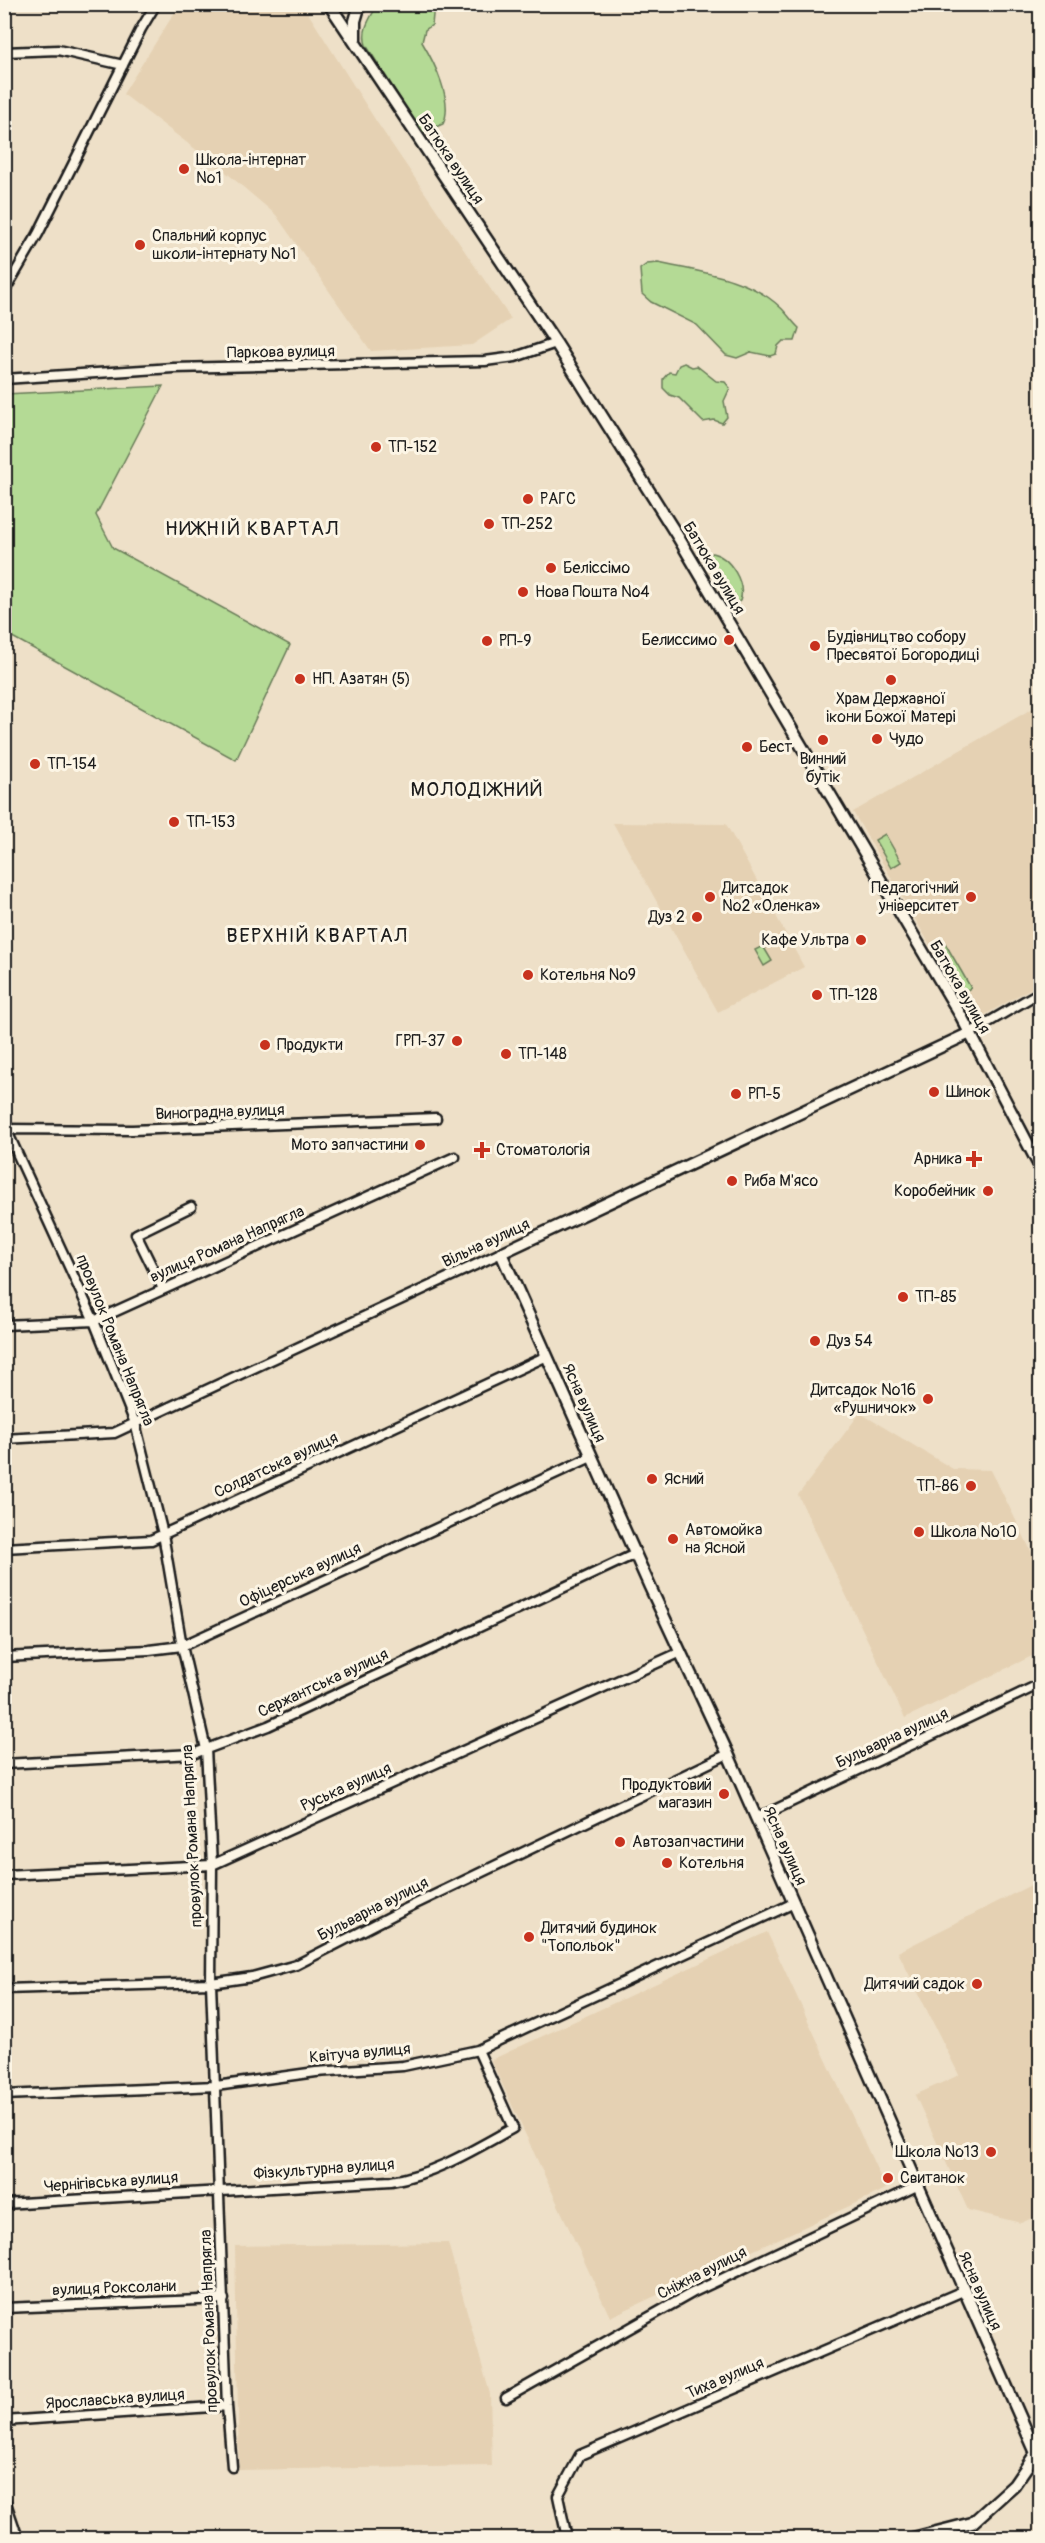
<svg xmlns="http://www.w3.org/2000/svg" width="1045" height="2543" viewBox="0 0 1045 2543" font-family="Pangolin,sans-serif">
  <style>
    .built { fill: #e5d1b3 }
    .green { fill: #b4da95; stroke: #687b58; stroke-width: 1.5 }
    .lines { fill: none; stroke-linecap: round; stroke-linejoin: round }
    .minor-casing { stroke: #1c1c1c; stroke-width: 13 }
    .tertiary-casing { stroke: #1c1c1c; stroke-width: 15 }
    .minor { stroke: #fcf5e5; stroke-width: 8 }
    .tertiary { stroke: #fcf5e5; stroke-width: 10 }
    .poi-dot { fill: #c8321e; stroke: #fcf5e5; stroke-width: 2 }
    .labels { text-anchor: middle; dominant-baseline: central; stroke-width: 6; stroke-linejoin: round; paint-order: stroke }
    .street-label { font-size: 16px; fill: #1c1c1c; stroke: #fcf5e5 }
    .poi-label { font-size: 16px; fill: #1c1c1c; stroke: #fcf5e5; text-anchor: start }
    .quarter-label { font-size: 20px; letter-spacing: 1.5px; fill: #1c1c1c; stroke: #fcf5e5 }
  </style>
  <rect width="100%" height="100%" fill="#eee0c8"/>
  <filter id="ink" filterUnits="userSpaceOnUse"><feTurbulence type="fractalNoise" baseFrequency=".0167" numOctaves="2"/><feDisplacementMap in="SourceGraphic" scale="12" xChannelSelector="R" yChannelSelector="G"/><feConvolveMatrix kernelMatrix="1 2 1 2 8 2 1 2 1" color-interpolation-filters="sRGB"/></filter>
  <g filter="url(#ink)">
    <path class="built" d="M187,4L303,5L376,121L511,319L472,345L371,351L276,215L228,174L123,94L175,12Z
      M1040,704V983L974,1021L853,812Z
      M613,823L726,824L804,967L718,1012Z
      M860,1413L953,1469L991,1470L1040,1569V1652L905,1718L798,1495Z
      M1037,1882L1040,1888V2216L1039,2215L1021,2223L968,2210L915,2095L959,2075L898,1952Z
      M767,1932L886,2189L610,2317L491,2060Z
      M448,2243L490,2394L492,2466L239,2470L235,2246Z"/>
    <path class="green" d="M378,4L434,5L432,25L425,30L422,42C434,62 454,101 443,124L422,133L366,45C361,30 370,18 378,4Z
      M658,263C699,272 749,277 780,307C787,313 792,322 799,328L795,341H783L778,346L776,354L770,356L751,352L737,358L726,355L697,325L651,302L642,294L640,269L647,264Z
      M684,363L692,367L697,366L716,381L725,382L730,388L724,401L727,417L722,423L714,420L703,422L679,398L670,395L663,388V379L669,372L675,373L679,365Z
      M163,386L96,515L113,548L290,645L236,760L5,633V394Z
      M712,553C731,557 746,584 740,601L734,604L705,556Z
      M885,834L901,862L891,868L875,840Z
      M942,938L971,988L963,992L935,942Z
      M763,946L772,961L764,966L755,950Z"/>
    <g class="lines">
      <defs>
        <path id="minor" d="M4,52L58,50L123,65
          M4,292L38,234L141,29L156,4
          M4,379L173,368L485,361L515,357L556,343
          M970,1033L1040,992
          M4,1129L132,1130L436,1118
          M6,1129L94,1321L135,1423L163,1534L182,1646L206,1749L212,1865L211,1983L227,2406L232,2467
          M163,1289L136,1234L191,1207
          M4,1325L94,1321L455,1157
          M4,1439L114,1433L501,1253
          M4,1548L151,1540L547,1356
          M4,1657L149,1650L182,1646L591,1457
          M4,1764L193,1754L268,1726L635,1554
          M755,1817L768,1813L1040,1684
          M4,1875L212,1865L681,1652
          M4,1989L211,1983L252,1977L296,1965L401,1911L728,1754
          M4,2095L216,2086L316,2072L403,2066L478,2050L794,1903
          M4,2204L391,2181C435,2174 475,2149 513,2128L478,2050
          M4,2308L224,2299
          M506,2398L692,2293L917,2186
          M4,2421L227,2406
          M4,2497L18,2538
          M567,2538L558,2496L580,2455L963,2291"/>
        <path id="tertiary" d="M329,4L556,343L678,537L961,1016L1040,1167
          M355,39V21L360,4
          M970,1033L501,1253L650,1587L728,1754L1036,2453
          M913,2538L972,2523L1014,2485L1036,2453"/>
      </defs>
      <use href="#minor" class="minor-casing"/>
      <use href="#tertiary" class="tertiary-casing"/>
      <use href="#minor" class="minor"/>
      <use href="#tertiary" class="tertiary"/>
    </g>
  </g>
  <g class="poi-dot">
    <circle cx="184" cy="169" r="6"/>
    <circle cx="140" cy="245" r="6"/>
    <circle cx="376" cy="447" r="6"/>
    <circle cx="528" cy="499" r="6"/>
    <circle cx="489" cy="524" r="6"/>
    <circle cx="551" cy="568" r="6"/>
    <circle cx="523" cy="592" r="6"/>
    <circle cx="729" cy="640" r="6"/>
    <circle cx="487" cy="641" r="6"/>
    <circle cx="815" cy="646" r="6"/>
    <circle cx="300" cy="679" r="6"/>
    <circle cx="891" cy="680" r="6"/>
    <circle cx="877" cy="739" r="6"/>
    <circle cx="823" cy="740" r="6"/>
    <circle cx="747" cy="747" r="6"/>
    <circle cx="35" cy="764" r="6"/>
    <circle cx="174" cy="822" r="6"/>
    <circle cx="710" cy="897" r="6"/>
    <circle cx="971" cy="897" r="6"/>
    <circle cx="697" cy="917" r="6"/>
    <circle cx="861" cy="940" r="6"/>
    <circle cx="528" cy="975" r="6"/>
    <circle cx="817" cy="995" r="6"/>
    <circle cx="457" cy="1041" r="6"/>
    <circle cx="265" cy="1045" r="6"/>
    <circle cx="506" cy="1054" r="6"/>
    <circle cx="934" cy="1092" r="6"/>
    <circle cx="736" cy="1094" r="6"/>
    <circle cx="420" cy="1145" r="6"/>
    <path d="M479 1141h6v6h6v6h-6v6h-6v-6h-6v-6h6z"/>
    <path d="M971 1150h6v6h6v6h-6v6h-6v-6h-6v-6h6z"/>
    <circle cx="732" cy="1181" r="6"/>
    <circle cx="988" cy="1191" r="6"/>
    <circle cx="903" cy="1297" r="6"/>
    <circle cx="815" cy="1341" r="6"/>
    <circle cx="928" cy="1399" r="6"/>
    <circle cx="652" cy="1479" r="6"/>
    <circle cx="971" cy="1486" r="6"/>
    <circle cx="919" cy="1532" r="6"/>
    <circle cx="673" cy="1539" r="6"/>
    <circle cx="724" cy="1794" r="6"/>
    <circle cx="620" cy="1842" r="6"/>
    <circle cx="667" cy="1863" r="6"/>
    <circle cx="529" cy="1937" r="6"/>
    <circle cx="977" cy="1984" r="6"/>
    <circle cx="991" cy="2152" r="6"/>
    <circle cx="888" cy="2178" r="6"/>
  </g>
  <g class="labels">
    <g class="street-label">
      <text transform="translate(451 159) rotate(56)">Батюка вулиця</text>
      <text transform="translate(281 352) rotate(-1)">Паркова вулиця</text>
      <text transform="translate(714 568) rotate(59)">Батюка вулиця</text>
      <text transform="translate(960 987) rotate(60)">Батюка вулиця</text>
      <text transform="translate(220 1112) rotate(-2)">Виноградна вулиця</text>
      <text transform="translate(486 1243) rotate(-25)">Вільна вулиця</text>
      <text transform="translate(227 1244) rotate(-24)">вулиця Романа Напрягла</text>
      <text transform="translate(115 1340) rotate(68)">провулок Романа Напрягла</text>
      <text transform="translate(584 1403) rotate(66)">Ясна вулиця</text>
      <text transform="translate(276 1465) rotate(-25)">Солдатська вулиця</text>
      <text transform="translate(300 1575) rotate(-25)">Офіцерська вулиця</text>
      <text transform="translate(323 1683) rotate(-25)">Сержантська вулиця</text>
      <text transform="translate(892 1738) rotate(-25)">Бульварна вулиця</text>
      <text transform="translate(346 1787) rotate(-24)">Руська вулиця</text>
      <text transform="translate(192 1836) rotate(-93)">провулок Романа Напрягла</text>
      <text transform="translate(785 1846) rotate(66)">Ясна вулиця</text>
      <text transform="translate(373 1909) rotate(-27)">Бульварна вулиця</text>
      <text transform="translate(360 2053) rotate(-5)">Квітуча вулиця</text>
      <text transform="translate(324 2169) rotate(-4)">Фізкультурна вулиця</text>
      <text transform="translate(111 2182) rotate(-4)">Чернігівська вулиця</text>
      <text transform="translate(702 2273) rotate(-27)">Сніжна вулиця</text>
      <text transform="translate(114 2288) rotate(-2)">вулиця Роксолани</text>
      <text transform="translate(980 2291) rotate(66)">Ясна вулиця</text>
      <text transform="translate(209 2321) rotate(-92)">провулок Романа Напрягла</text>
      <text transform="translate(725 2378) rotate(-23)">Тиха вулиця</text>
      <text transform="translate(115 2399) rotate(-4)">Ярославська вулиця</text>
    </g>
    <g class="poi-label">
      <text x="196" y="160">Школа-інтернат<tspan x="196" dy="18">№1</tspan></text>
      <text x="152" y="236">Спальний корпус<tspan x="152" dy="18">школи-інтернату №1</tspan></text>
      <text x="388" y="447">ТП-152</text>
      <text x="540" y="499">РАГС</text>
      <text x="501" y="524">ТП-252</text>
      <text x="563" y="568">Беліссімо</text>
      <text x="535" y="592">Нова Пошта №4</text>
      <text x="827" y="637">Будівництво собору<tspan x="827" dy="18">Пресвятої Богородиці</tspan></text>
      <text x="717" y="640" text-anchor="end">Белиссимо</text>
      <text x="499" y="641">РП-9</text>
      <text x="312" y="679">НП. Азатян (5)</text>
      <text x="891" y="699" text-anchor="middle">Храм Державної<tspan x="891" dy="18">ікони Божої Матері</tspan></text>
      <text x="889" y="739">Чудо</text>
      <text x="759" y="747">Бест</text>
      <text x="823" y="759" text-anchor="middle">Винний<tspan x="823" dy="18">бутік</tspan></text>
      <text x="47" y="764">ТП-154</text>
      <text x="186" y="822">ТП-153</text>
      <text x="722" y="888">Дитсадок<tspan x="722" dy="18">№2 «Оленка»</tspan></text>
      <text x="959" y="888" text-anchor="end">Педагогічний<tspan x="959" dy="18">університет</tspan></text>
      <text x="685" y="917" text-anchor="end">Дуз 2</text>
      <text x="849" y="940" text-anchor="end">Кафе Ультра</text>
      <text x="540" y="975">Котельня №9</text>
      <text x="829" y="995">ТП-128</text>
      <text x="445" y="1041" text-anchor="end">ГРП-37</text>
      <text x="277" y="1045">Продукти</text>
      <text x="518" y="1054">ТП-148</text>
      <text x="946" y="1092">Шинок</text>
      <text x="748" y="1094">РП-5</text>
      <text x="408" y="1145" text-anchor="end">Мото запчастини</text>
      <text x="496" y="1150">Стоматологія</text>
      <text x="962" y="1159" text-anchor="end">Арника</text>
      <text x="744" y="1181">Риба М'ясо</text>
      <text x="976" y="1191" text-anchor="end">Коробейник</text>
      <text x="915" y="1297">ТП-85</text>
      <text x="827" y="1341">Дуз 54</text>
      <text x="916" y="1390" text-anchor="end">Дитсадок №16<tspan x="916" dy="18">«Рушничок»</tspan></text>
      <text x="664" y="1479">Ясний</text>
      <text x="959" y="1486" text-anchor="end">ТП-86</text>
      <text x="685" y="1530">Автомойка<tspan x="685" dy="18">на Ясной</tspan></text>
      <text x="931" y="1532">Школа №10</text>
      <text x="712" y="1785" text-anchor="end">Продуктовий<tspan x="712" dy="18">магазин</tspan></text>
      <text x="632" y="1842">Автозапчастини</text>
      <text x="679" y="1863">Котельня</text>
      <text x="541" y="1928">Дитячий будинок<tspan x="541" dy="18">"Топольок"</tspan></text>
      <text x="965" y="1984" text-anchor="end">Дитячий садок</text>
      <text x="979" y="2152" text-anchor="end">Школа №13</text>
      <text x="900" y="2178">Свитанок</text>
    </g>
    <g class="quarter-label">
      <text x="252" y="528">НИЖНІЙ КВАРТАЛ</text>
      <text x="477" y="789">МОЛОДІЖНИЙ</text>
      <text x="317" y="935">ВЕРХНІЙ КВАРТАЛ</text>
    </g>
  </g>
  <rect width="1045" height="2543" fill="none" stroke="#fcf5e5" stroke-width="24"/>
  <rect x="12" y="12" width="1021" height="2519" fill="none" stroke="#1c1c1c" stroke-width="2" filter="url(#ink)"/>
</svg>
